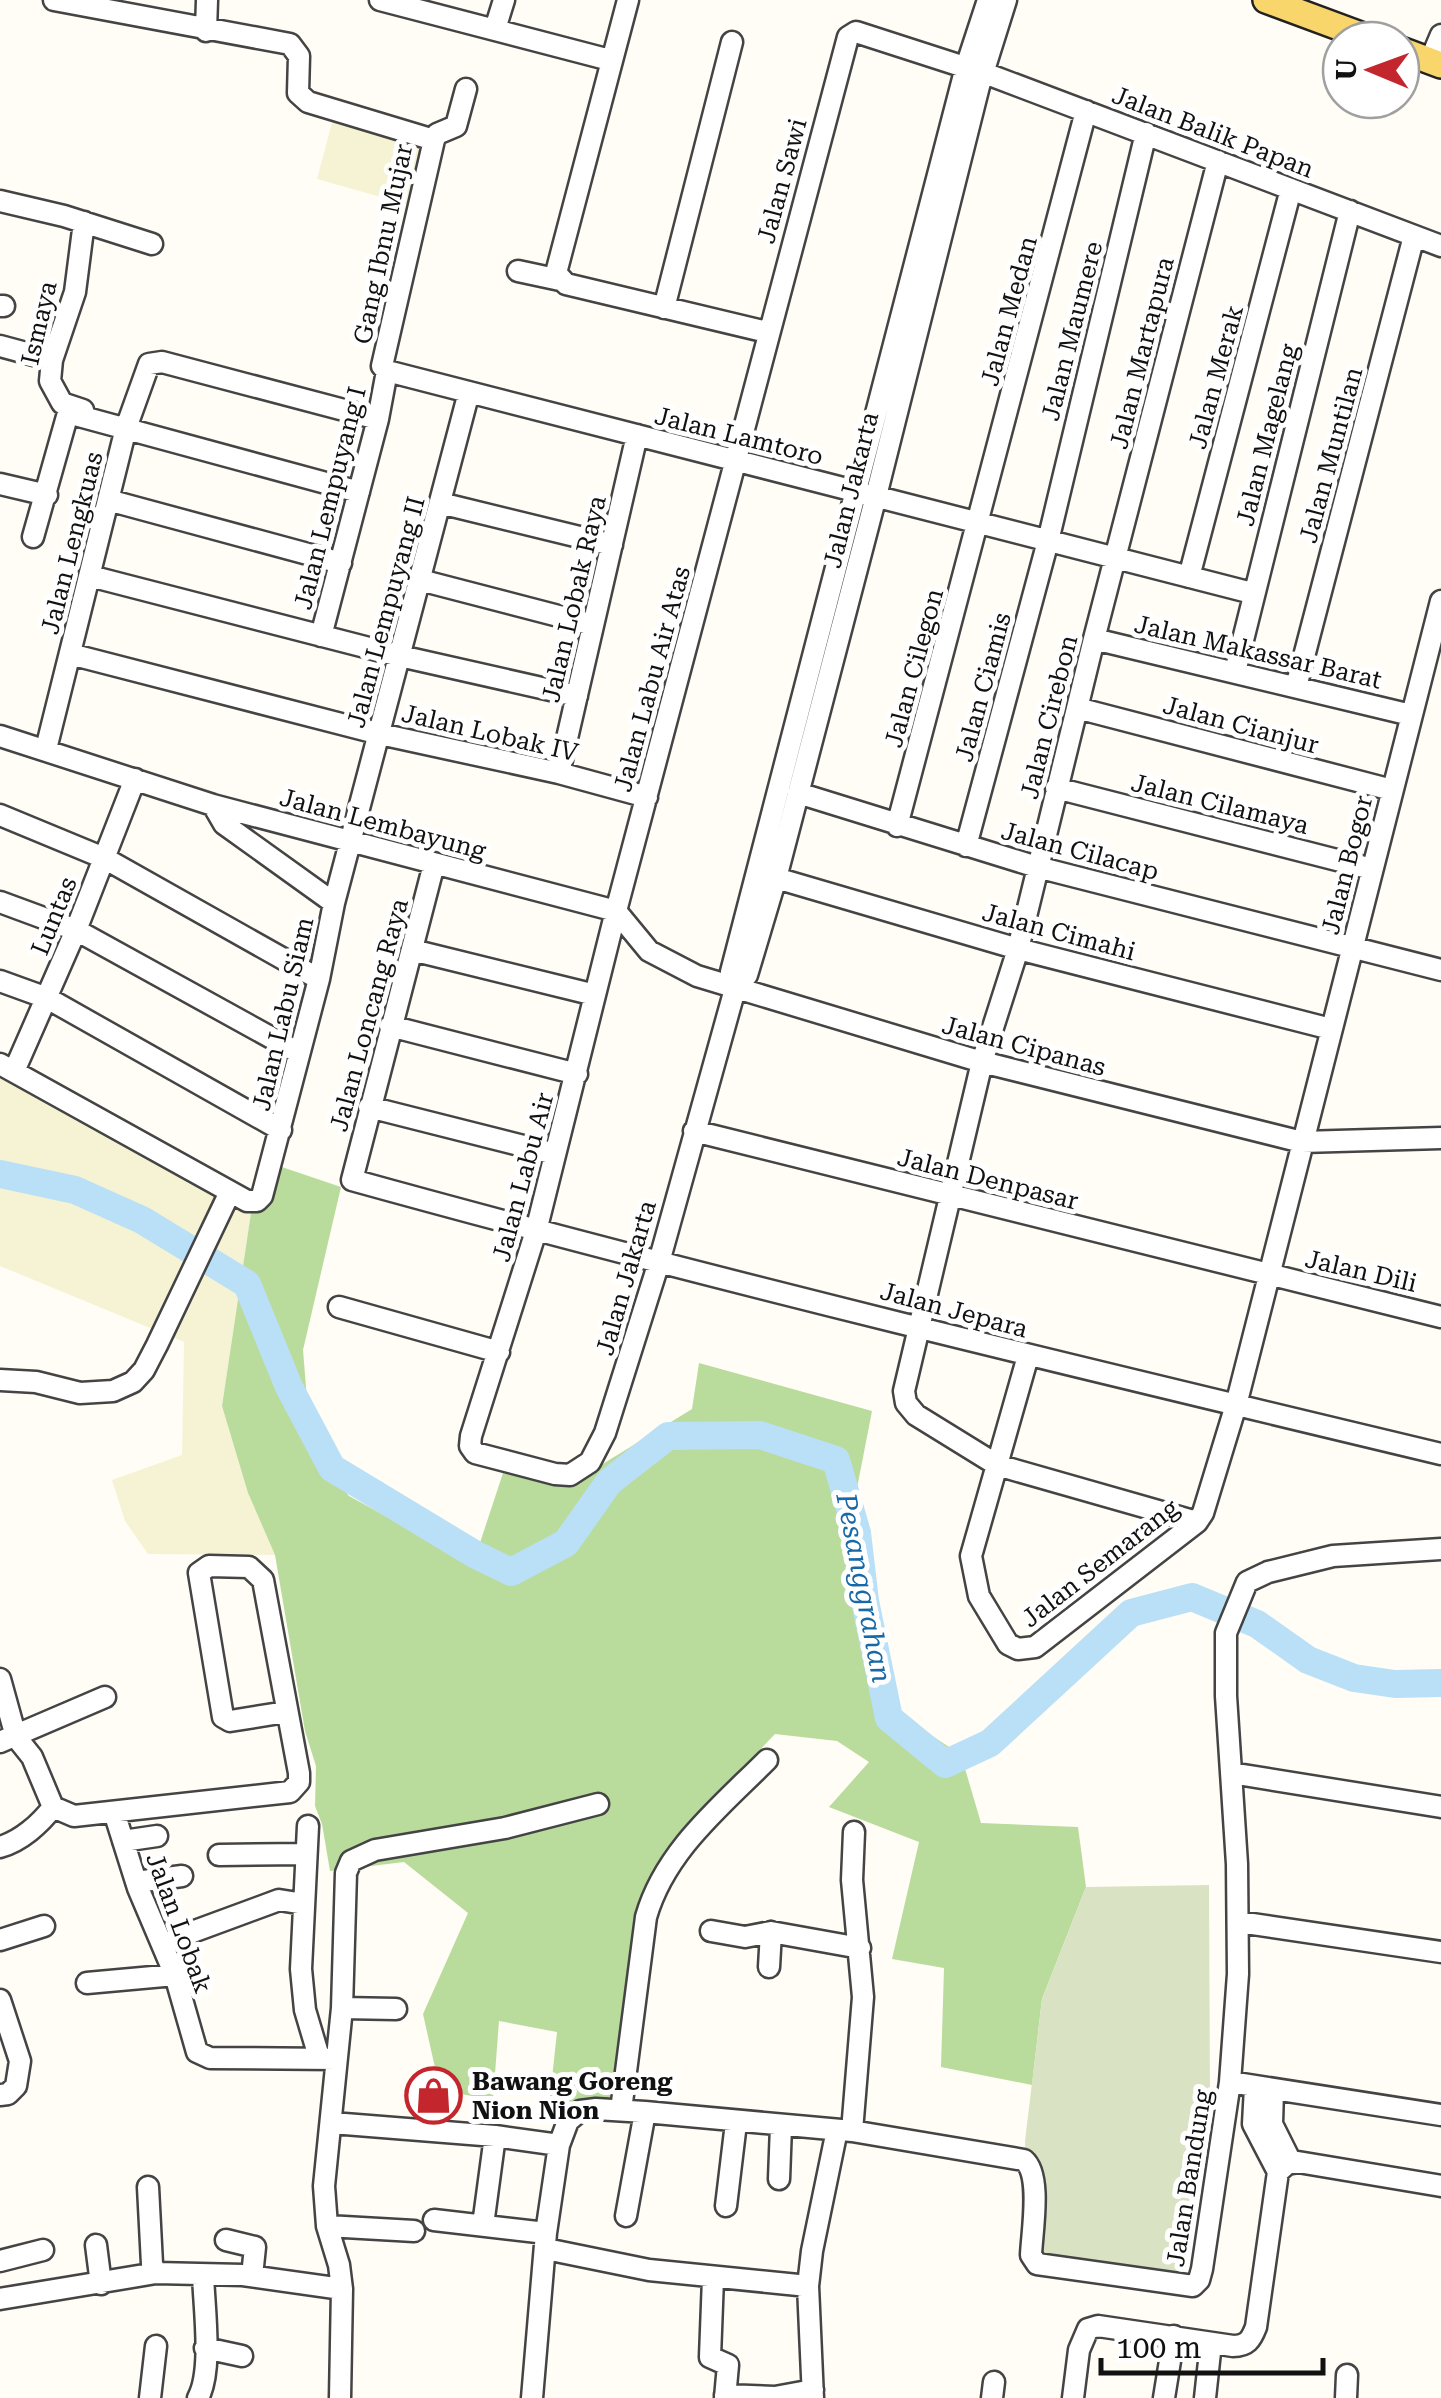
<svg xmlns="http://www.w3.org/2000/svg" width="1441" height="2398" viewBox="0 0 1441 2398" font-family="'Roboto Serif',serif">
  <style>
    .farmland { fill: #f6f3d4 }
    .forest { fill: #b9dc9c }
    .cemetery { fill: #d9e3c4 }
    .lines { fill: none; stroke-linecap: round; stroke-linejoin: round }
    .river { stroke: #b9e0f7; stroke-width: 28 }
    .minor-casing { stroke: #444; stroke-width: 25 }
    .major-casing { stroke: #222; stroke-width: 30 }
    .minor { stroke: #fff; stroke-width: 20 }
    .major { stroke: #f9d66b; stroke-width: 25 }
    .labels { text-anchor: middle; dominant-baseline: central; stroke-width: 10; stroke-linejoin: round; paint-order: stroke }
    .street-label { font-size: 25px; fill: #111; stroke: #fff }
    .poi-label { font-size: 25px; font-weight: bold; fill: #111; stroke: #fff; text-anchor: start }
    .water-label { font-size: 28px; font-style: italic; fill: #1768a6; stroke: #fff }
  </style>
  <rect width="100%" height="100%" fill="#fffdf5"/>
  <path class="farmland" d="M333,119L426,148L409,205L317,179Z
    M0,1068L251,1213L222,1406L248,1493L275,1555L148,1554L125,1521L112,1480L182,1455L184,1342L0,1266Z"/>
  <path class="forest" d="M267,1162L341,1187L303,1350L311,1449L349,1496L473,1564L503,1473L567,1486L692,1409L699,1363L872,1411L857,1488L867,1605L895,1711L961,1755L981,1823L1078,1827L1086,1887L1042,1999L1032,2085L941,2067L944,1968L892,1959L919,1842L829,1807L869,1762L837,1741L775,1734L670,1844L637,1931L613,2107L549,2106L557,2032L499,2021L493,2100L440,2090L423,2014L468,1913L404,1862L330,1871L322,1824L315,1806L316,1766L305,1731L275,1555L248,1493L222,1406L251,1213Z"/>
  <path class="cemetery" d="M1209,1885L1210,2093L1179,2273L1029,2255L1025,2141L1042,1999L1086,1887Z"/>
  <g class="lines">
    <path class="river" d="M0,1174L75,1190L142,1220L247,1284L289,1387L332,1468L476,1555L511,1572L566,1543L609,1482L668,1436L760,1435L836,1460L857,1533L865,1601L889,1718L945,1764L990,1743L1131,1613L1192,1597L1257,1624L1308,1660L1354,1678L1395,1684L1441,1683"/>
    <defs>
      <path id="minor" d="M54,0L290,44L299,56L298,93L308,102L434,140L382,366L387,371L378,419L321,636
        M380,0L610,60
        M628,0L556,273L566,284L767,332
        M1006,0L979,86L876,496L776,878L747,975L735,989L659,1262L605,1433L590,1462L570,1475L555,1474L475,1453L470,1446L471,1436L536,1231L616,911L848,37L856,32L983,73L987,74L1441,246
        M495,29L504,0
        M206,31L207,0
        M1430,61L1441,35
        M434,140L437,134L456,126L466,89
        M0,201L64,216L152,244
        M518,271L560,280
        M0,306H4
        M664,308L732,42
        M0,346L52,360
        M387,371L1252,593
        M83,410L62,403L50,381L52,360L75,292L84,222
        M0,484L47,495
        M108,500L341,563
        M440,503L612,545
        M33,537L68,413L359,492
        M90,576L400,656L577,696
        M1189,577L1291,189
        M420,580L593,625
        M1094,639L1411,715
        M70,654L380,734L559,773L647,797
        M1235,672L1350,211
        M1296,687L1414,236
        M1077,708L1392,790
        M0,736L213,805L616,911L649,951L697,976L982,1062L1302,1142L1441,1138
        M46,749L126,428L149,364L162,362L378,419
        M559,773L637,435
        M1056,788L1372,869
        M798,793L1037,867L1441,970
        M213,805L224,824L334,903
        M0,815L104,858L319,979
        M897,826L1086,111
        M966,846L1048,541L1146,133
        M434,864L352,1180C713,1280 1077,1367 1441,1454
        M776,878L1018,949L1331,1029
        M0,902L76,930L299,1053
        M412,950L595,995
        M0,981L47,998L281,1130
        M735,989L731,972L966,67L988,0
        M390,1026L577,1074
        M0,1064L247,1201H257L262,1196L319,979L334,903L469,392
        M15,1069L76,930L135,779
        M369,1107L555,1154
        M694,1131L1441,1317
        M339,1307L499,1352
        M1028,1356L971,1556L979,1596L1008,1644L1018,1649L1035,1647L1197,1522L1203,1513L1236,1405L1441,601
        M0,1380L36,1382L80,1393L113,1391L133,1382L144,1370L157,1345L230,1192
        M1197,1522L997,1465L916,1415L906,1403L904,1391L982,1062L1018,949L1094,639L1218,161
        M0,1679L16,1737L32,1757L53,1807L74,1816L290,1792L299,1782V1773L263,1580L249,1567L209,1566L199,1573L223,1717L230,1721L286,1712
        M0,1742L105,1697
        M1231,1773L1441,1807
        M114,1812L138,1888L175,1975L197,2052L210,2058L336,2059
        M308,1826L301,1969L305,2010L319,2057
        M123,1841L157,1836
        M0,1847C21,1841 40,1824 53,1807
        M219,1855L306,1854
        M136,1882L182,1876
        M1239,1922L1441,1952
        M711,1931L745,1937L771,1932L769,1967
        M771,1932L860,1948
        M176,1938L279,1900L304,1904
        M0,1940L44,1926
        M87,1983L175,1975
        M0,2000L20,2061L16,2086L8,2094L0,2095
        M342,2008L396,2009
        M1230,2082L1441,2115
        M1255,2087L1253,2124L1278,2172
        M1273,2090L1272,2124L1291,2162
        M621,2110L646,1917C665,1851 720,1807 767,1760
        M332,2123L495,2136L559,2145
        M852,2131L863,1997L852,1880L854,1832
        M779,2179L781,2126
        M148,2187L152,2264L156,2273
        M726,2206L736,2123
        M626,2216L645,2112
        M434,2220L546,2233
        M483,2225L495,2136
        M327,2226L414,2231
        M226,2240L255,2247L252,2276
        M96,2245L101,2284
        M546,2249L649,2270L808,2286
        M0,2261L43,2250
        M713,2278L710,2357L728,2365L725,2398
        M0,2299L156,2273L243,2275L342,2289
        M205,2348L242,2356
        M725,2395L775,2397L813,2390
        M150,2398L156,2346
        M198,2398C213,2371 204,2307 203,2275
        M340,2398L342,2289L339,2265L327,2226L324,2186L342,2008L346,1873L351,1861L375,1850L505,1828L598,1804
        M532,2398L546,2233L559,2145L568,2121L580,2111L596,2109L645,2112L852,2131L1024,2160C1042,2175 1032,2231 1031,2255L1037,2264L1193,2286L1199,2280L1202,2269L1230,2082L1238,1974L1237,1864L1226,1696V1633L1247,1582L1268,1572L1333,1556L1441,1549
        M813,2398L808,2286L812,2251L837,2130
        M992,2398L994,2382
        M1073,2398L1079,2350L1088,2329L1098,2326L1233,2346C1247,2346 1251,2340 1256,2327L1278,2172L1287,2164L1298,2162L1441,2186
        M1164,2398L1174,2336
        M1205,2398L1211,2343
        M1346,2398L1347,2375"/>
      <path id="major" d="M1266,0L1374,40
        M1401,50L1441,65"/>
    </defs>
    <use href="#minor" class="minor-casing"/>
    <use href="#major" class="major-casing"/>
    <use href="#minor" class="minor"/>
    <use href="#major" class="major"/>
  </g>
  <defs>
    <symbol id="shop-ring" viewBox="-11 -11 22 22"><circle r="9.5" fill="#fff" stroke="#c4262e" stroke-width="1.5"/><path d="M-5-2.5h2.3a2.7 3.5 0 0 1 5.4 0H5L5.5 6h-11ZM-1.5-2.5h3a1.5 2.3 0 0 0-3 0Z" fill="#c4262e"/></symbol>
  </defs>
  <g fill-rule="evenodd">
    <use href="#shop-ring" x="402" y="2064" width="63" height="63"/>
  </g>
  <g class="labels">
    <g class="street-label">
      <text transform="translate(1213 132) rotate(21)">Jalan Balik Papan</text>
      <text transform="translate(782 181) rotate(-75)">Jalan Sawi</text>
      <text transform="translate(383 244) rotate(-78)">Gang Ibnu Mujar</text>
      <text transform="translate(1009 311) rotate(-75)">Jalan Medan</text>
      <text transform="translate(39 323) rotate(-77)">Ismaya</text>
      <text transform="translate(1072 331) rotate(-76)">Jalan Maumere</text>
      <text transform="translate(1142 353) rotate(-76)">Jalan Martapura</text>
      <text transform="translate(1216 377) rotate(-75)">Jalan Merak</text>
      <text transform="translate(1267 435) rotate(-76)">Jalan Magelang</text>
      <text transform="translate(739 436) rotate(14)">Jalan Lamtoro</text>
      <text transform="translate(1331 455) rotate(-75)">Jalan Muntilan</text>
      <text transform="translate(851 490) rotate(-76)">Jalan Jakarta</text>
      <text transform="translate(330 498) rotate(-76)">Jalan Lempuyang I</text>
      <text transform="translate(72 543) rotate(-76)">Jalan Lengkuas</text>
      <text transform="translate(574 599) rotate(-77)">Jalan Lobak Raya</text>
      <text transform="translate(386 612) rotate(-75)">Jalan Lempuyang II</text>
      <text transform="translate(1258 652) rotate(13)">Jalan Makassar Barat</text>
      <text transform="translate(914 668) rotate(-75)">Jalan Cilegon</text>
      <text transform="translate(652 679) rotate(-75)">Jalan Labu Air Atas</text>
      <text transform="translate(983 687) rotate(-75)">Jalan Ciamis</text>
      <text transform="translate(1049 717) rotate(-76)">Jalan Cirebon</text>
      <text transform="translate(1241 725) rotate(15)">Jalan Cianjur</text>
      <text transform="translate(490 733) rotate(13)">Jalan Lobak IV</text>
      <text transform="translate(1220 804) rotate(14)">Jalan Cilamaya</text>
      <text transform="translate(383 824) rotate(15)">Jalan Lembayung</text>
      <text transform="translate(1080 851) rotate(15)">Jalan Cilacap</text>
      <text transform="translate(1347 865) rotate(-76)">Jalan Bogor</text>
      <text transform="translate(54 916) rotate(-68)">Luntas</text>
      <text transform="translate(1059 932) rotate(15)">Jalan Cimahi</text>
      <text transform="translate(283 1014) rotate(-77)">Jalan Labu Siam</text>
      <text transform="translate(369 1015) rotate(-75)">Jalan Loncang Raya</text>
      <text transform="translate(1024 1046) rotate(15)">Jalan Cipanas</text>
      <text transform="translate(523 1177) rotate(-75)">Jalan Labu Air</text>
      <text transform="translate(988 1179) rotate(14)">Jalan Denpasar</text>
      <text transform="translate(1361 1271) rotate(13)">Jalan Dili</text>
      <text transform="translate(626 1278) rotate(-74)">Jalan Jakarta</text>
      <text transform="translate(954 1310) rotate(15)">Jalan Jepara</text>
      <text transform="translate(1100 1563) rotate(-38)">Jalan Semarang</text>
      <text transform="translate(179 1923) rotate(70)">Jalan Lobak</text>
      <text transform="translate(1189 2178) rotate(-81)">Jalan Bandung</text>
    </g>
    <g class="poi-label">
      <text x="472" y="2081">Bawang Goreng<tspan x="472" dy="29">Nion Nion</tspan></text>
    </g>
    <g class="water-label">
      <text transform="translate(864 1588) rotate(79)">Pesanggrahan</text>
    </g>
  </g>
  <g transform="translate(1371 70) rotate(271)"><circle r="48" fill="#ffffff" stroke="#a0a0a0" stroke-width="2.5"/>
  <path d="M0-8L18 38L0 25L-18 38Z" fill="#c4262e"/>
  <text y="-15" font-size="28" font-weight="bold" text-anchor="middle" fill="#111111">U</text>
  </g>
  <path d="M1101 2358v15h222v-15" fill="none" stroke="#111111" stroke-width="5"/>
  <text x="1116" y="2358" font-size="30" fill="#111111" stroke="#ffffff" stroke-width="8" paint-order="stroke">100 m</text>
</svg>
